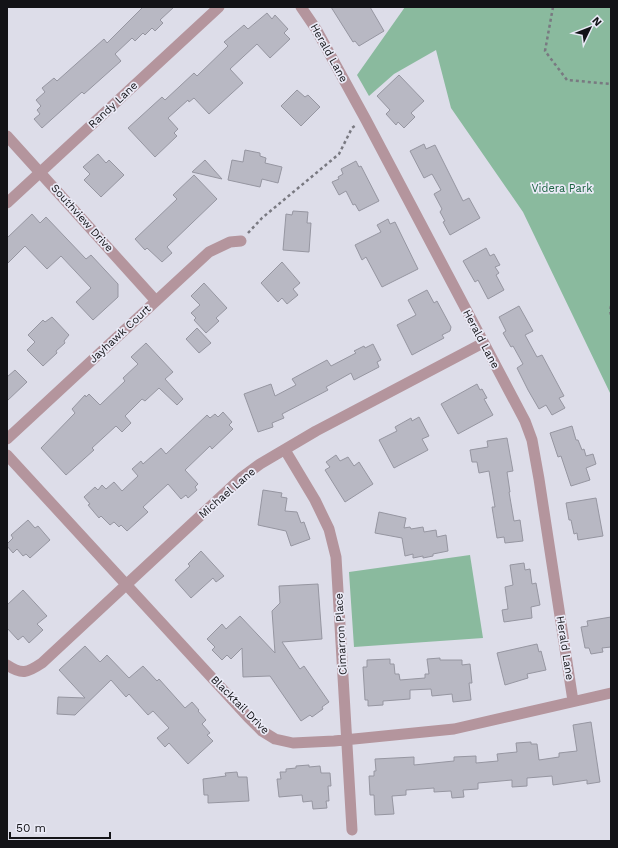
<svg xmlns="http://www.w3.org/2000/svg" width="618" height="848" viewBox="0 0 618 848" font-family="'Work Sans',sans-serif">
  <style>
    .green { fill: #8aba9e }
    .building { fill: #b8b8c3; stroke: #9696a1 }
    .lines { fill: none; stroke-linecap: round; stroke-linejoin: round }
    .path { stroke: #797981; stroke-width: 2.5; stroke-dasharray: 3 3; stroke-linecap: butt }
    .street { stroke: #b4959d; stroke-width: 11 }
    .labels { text-anchor: middle; dominant-baseline: central; stroke-width: 3.5; stroke-linejoin: round; paint-order: stroke }
    .street-label { font-size: 11px; fill: #131317; stroke: #eaeaf6 }
    .park-label { font-size: 11px; fill: #1a6341; stroke: #eaeaf6 }
  </style>
  <rect width="100%" height="100%" fill="#dddde9"/>
  <path class="green" d="M405,7H611V395L523,212L451,108L436,50L394,74L369,96L357,75Z
    M470,555L483,638L354,647L349,572Z"/>
  <path class="building" d="M143,7H174L160,20L163,23L155,31L152,28L145,35L143,33L135,41L132,38L115,54L121,61L84,94L82,92L42,128L34,119L40,114L37,110L41,106L36,100L45,92L42,88L54,78L57,81L104,39L107,43Z
    M331,7H370L384,31L359,46L355,41L353,42Z
    M267,13L272,19L275,15L288,29L284,33L290,39L270,58L257,44L230,69L243,83L209,114L194,98L189,102L188,100L168,118L178,129L174,133L177,136L155,157L128,128L162,97L165,100L194,73L197,76L228,46L224,42L244,25L248,29Z
    M399,75L424,101L411,113L415,117L404,128L398,122L396,125L386,114L390,110L377,96Z
    M297,90L305,97L308,95L320,107L301,126L281,106Z
    M424,144L426,149L435,145L463,201L469,198L480,218L450,235L443,222L445,221L440,212L442,209L434,194L441,190L432,174L424,178L410,151Z
    M245,150L260,153V156L266,158L265,163L282,167L278,183L262,179L260,187L228,180L232,160L243,162Z
    M98,154L106,163L109,160L124,175L101,197L84,180L90,174L83,167Z
    M205,160L222,179L192,172Z
    M356,161L359,167L361,166L379,201L359,211L355,204L353,205L346,191L339,195L332,182L339,179L338,177L343,174L341,169Z
    M194,175L217,199L167,247L172,253L162,262L147,248L145,250L135,239L177,199L173,195Z
    M293,211L308,212L307,223H311L309,252L283,250L286,214L292,215Z
    M32,214L40,223L46,217L86,259L91,255L118,284V297L93,320L76,302L91,288L61,256L47,269L25,246L7,264V238Z
    M388,219L390,224L395,222L418,269L382,287L366,257L362,260L355,245L381,232L377,225Z
    M486,248L490,256L494,254L500,265L495,267L499,273L496,275L504,290L488,299L478,280L475,282L463,261Z
    M282,262L300,283L293,289L298,295L287,304L282,298L278,302L261,283Z
    M204,283L227,308L216,318L219,321L206,333L194,320L196,318L191,313L200,305L191,296Z
    M427,290L434,303L437,301L451,327L450,331L442,335L444,338L412,355L397,325L416,315L408,300Z
    M519,306L533,331L525,335L537,357L542,355L564,396L559,398L565,408L552,415L546,405L539,409L528,390L517,368L523,364L513,346L511,347L503,333L506,331L499,317Z
    M52,317L69,335L64,341L65,343L56,351L57,353L43,366L27,350L35,342L28,335L43,320L45,322Z
    M197,328L211,343L199,353L186,339Z
    M146,343L173,372L165,379L183,399L177,405L159,388L145,401L142,399L125,416L131,423L122,432L116,426L92,448L94,450L66,475L41,448L75,413L72,409L85,395L86,397L89,394L100,405L125,381L123,378L138,364L131,357Z
    M373,344L381,360L377,362L379,367L354,380L351,373L326,387L328,390L282,414L284,418L272,423L273,427L258,432L244,394L271,384L275,396L296,385L292,379L327,360L331,366L356,353L354,351L364,346L365,348Z
    M15,370L27,382L7,401V377Z
    M477,384L480,390L482,389L487,398L484,399L493,415L458,434L441,404Z
    M223,412L232,422L229,425L233,429L212,449L210,446L185,470L198,484L195,487L197,490L188,498L186,495L181,499L168,484L143,507L148,512L127,531L121,525L119,527L114,522L110,525L101,516L99,518L88,505L90,504L84,497L95,487L98,490L102,485L106,489L114,482L122,491L138,476L132,469L141,461L143,464L161,448L166,454L207,415L210,418L215,414L218,417Z
    M419,417L429,436L422,439L428,450L394,468L379,440L397,431L395,427L411,418L412,421Z
    M572,426L576,440H578L582,450L584,449L586,456L593,454L596,464L586,468L590,480L571,486L561,456L558,457L550,433Z
    M507,438L513,471L507,472L510,492H509L514,521L520,520L523,541L505,543L504,537L497,538L492,507H495L489,471L479,473L477,462H472L470,450L488,447L487,441Z
    M336,455L340,461L348,457L354,466L359,462L373,484L345,502L325,470L330,467L326,462Z
    M263,490L282,493L281,497L287,498L285,511L297,512L301,523L304,522L310,539L291,546L286,531L258,525Z
    M596,498L603,536L578,540L577,533L574,534L571,520H569L566,503Z
    M379,512L406,518L404,528L410,527L411,529L423,527L424,532L436,530L437,537L446,535L448,551L433,554V556L423,558V556L413,558V554L405,556L402,538L375,533Z
    M28,520L35,528L38,526L50,540L30,558L26,554L23,556L17,549L13,553L7,546V544L13,538L11,535Z
    M201,551L224,576L216,582L213,578L191,598L175,580L190,566L188,564Z
    M524,563L525,570L530,569L532,584L536,583L540,605L531,607L532,618L504,622L502,610L508,609L505,587L513,585L510,565Z
    M318,584L322,639L282,642L300,669L304,666L329,702L322,707L323,709L312,717L310,715L301,721L270,676L243,677L242,648L231,659L227,655L222,660L212,650L215,647L207,639L222,624L226,629L240,616L275,653L272,611L280,603L279,586Z
    M23,590L47,616L37,624L43,630L29,643L23,636L18,640L7,628V605Z
    M611,617V647L602,648L603,652L591,654L589,648H585L581,627L588,626L587,621Z
    M537,644L539,652L541,651L546,670L527,674L528,678L505,685L497,653Z
    M85,646L100,662L107,655L129,678L143,666L157,681L159,679L185,708L192,702L199,710L198,711L206,720L202,724L210,733L207,735L213,741L188,764L169,743L165,747L157,738L169,728L153,711L148,715L129,694L126,697L111,680L75,715L57,714L58,697L85,698L59,670Z
    M440,658V660H462V665L470,664L472,683H469L471,700L453,702L452,694L432,696L431,689L410,690V699L383,701V705L368,706V700H365L363,667H367V660L390,659V664H394L395,674H399L400,680L425,678V674H429L427,659Z
    M591,722L600,782L587,784V780L553,785L552,776L527,778V786L512,787V780L478,783V789L463,790L464,797L452,798L451,791L434,792V788L406,790V795L392,796L394,814L375,815L374,795H370L369,776H374V771H376L375,759L414,757V765L454,761V757L476,756V763L498,761L497,754L517,752L516,743L531,742V744H537L539,760L559,757V753L577,751L573,725Z
    M309,765V767L320,766L321,773H330L331,786H328L329,801H326L327,808L313,809L312,801L303,802L302,795L279,797L277,779H281L280,772H286V769L296,768V766Z
    M237,772L238,777H247L249,801L208,803V795H204L203,779L226,776L225,773Z"/>
  <g class="lines">
    <path class="path" d="M553,7L545,51L567,80L611,84
      M248,233L262,218L339,154L352,128L356,125
      M611,306L610,311L611,315"/>
    <path class="street" d="M301,7L316,29L366,120L525,421L532,440L539,479L573,701
      M7,136L156,301
      M7,203L219,7
      M7,439L209,252L230,242L241,241
      M285,450L315,500L329,529L336,557L352,830
      M7,455L248,717L262,731L275,739L293,743L334,741L454,729L611,693
      M7,665C22,675 27,673 42,663L241,478L260,464L316,431L483,343"/>
  </g>
  <g class="labels">
    <g class="street-label">
      <text transform="translate(329 53) rotate(61)">Herald Lane</text>
      <text transform="translate(113 105) rotate(-43)">Randy Lane</text>
      <text transform="translate(82 218) rotate(48)">Southview Drive</text>
      <text transform="translate(120 334) rotate(-43)">Jayhawk Court</text>
      <text transform="translate(481 339) rotate(62)">Herald Lane</text>
      <text transform="translate(227 493) rotate(-41)">Michael Lane</text>
      <text transform="translate(341 634) rotate(-93)">Cimarron Place</text>
      <text transform="translate(565 648) rotate(81)">Herald Lane</text>
      <text transform="translate(240 705) rotate(45)">Blacktail Drive</text>
    </g>
    <g class="park-label">
      <text x="562" y="188">Videra Park</text>
    </g>
  </g>
  <rect width="618" height="848" fill="none" stroke="#131317" stroke-width="16"/>
  <g transform="translate(590 28) rotate(47)" stroke="#eaeaf6" stroke-width="3" paint-order="stroke">
  <path d="M0-3L7 15L0 10L-7 15Z" fill="#131317"/>
  <text y="-6" font-size="11" font-weight="bold" text-anchor="middle" fill="#131317">N</text>
  </g>
  <path d="M10 832v6h100v-6" fill="none" stroke="#131317" stroke-width="2"/>
  <text x="16" y="832" font-size="12" fill="#131317" stroke="#eaeaf6" stroke-width="3" paint-order="stroke">50 m</text>
</svg>
